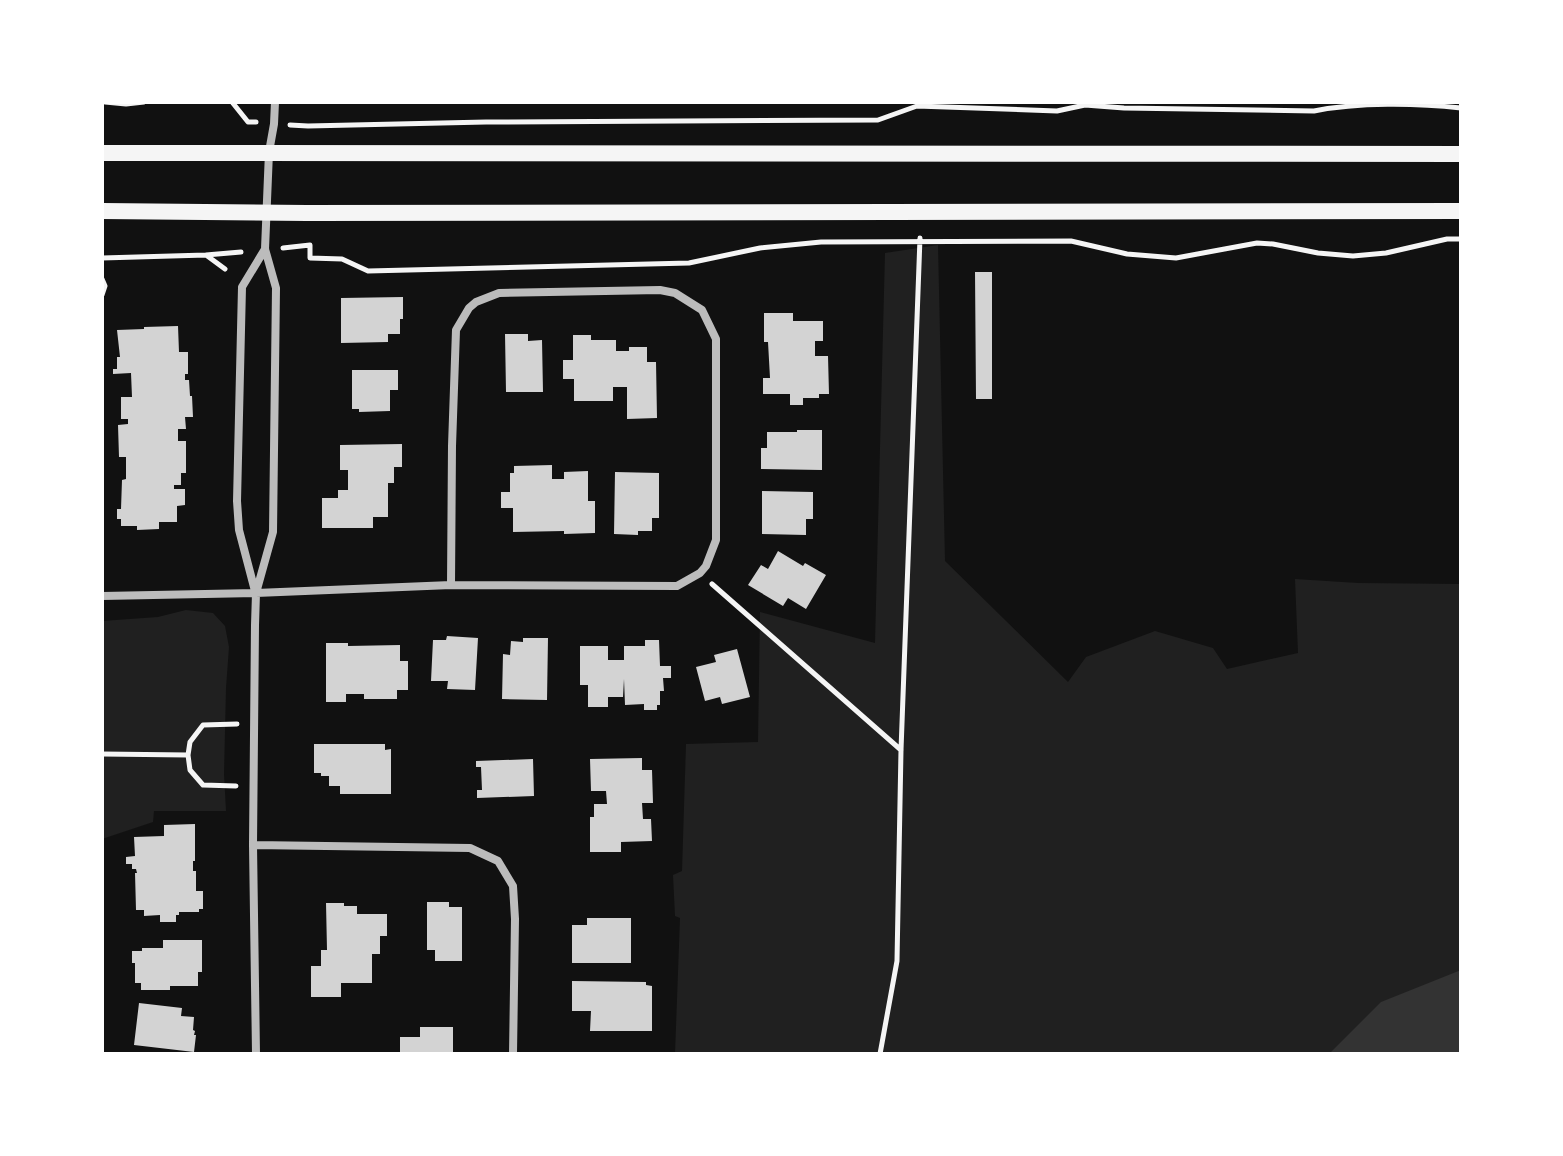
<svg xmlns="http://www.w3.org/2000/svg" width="1563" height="1156" viewBox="0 0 1563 1156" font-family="'Crimson Pro',serif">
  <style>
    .green { fill: #202020 }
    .water { fill: #333 }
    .building { fill: #d3d3d3 }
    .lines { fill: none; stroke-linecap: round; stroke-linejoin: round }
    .path { stroke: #f5f5f5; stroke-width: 5 }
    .minor { stroke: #bcbcbc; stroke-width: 8 }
    .secondary { stroke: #f5f5f5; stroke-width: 16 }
  </style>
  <rect width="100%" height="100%" fill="#111"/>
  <path class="green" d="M938,245L945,561L1068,682L1086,657L1155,631L1213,648L1227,669L1298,653L1295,579L1358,583L1461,584V1054H675L680,918L675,916L673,875L682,871L686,744L758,742L760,612L875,643L885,253Z
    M186,610L213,613L225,626L229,647L226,688L224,774L226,811H154L153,822L102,839V621L158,617Z"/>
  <path class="water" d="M1461,970V1054H1329L1381,1002Z"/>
  <path class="building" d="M975,272H992V399H976Z
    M403,297V319H400V334H388V342L341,343V298Z
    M764,313H793V321H823V341H815V356H828L829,394H819V398H803V405H790V394H763V378H770L768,342H764Z
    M178,326L179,352H188V374H185V380H189L190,396H192L193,417H185L186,429H178V441H186V473H181V485H174V489H185V505L177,506V522H159V529L137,530V526H121V519H117V509H121L122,480L126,479V457H119L118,425L128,424V419H121V397H132L131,373L113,374V369H117V357H120L117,330L144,329V327Z
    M505,334H528V341L542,340L543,392H506Z
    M573,335H591V340H616V351H629V347H647V362H656L657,418L627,419V387H613V401H574V379H563V360H573Z
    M352,370H398V390H390V411L359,412V409H352Z
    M797,430H822V470L761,469V448H767V432H797Z
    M402,444V467H394V483H388V517H373V528H322V498H338V490H348V470H340V445Z
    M552,465V479H564V472L588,471V501H595V533L564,534V531L513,532V508H501V492H510V473H514V466Z
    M615,472L659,473V518H652V531H638V535L614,534Z
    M762,491L813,492V519H806V535L762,534Z
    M778,551L803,566L805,563L826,575L806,609L788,598L783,606L748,585L761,565L768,569Z
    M447,636L478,638L475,690L447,689L448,681H431L433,640H446Z
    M523,638H548L547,700L502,699L503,654L510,655L511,641L523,642Z
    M645,640H659L660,666H671V678H663L664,691H660V705H657V710H644V704L625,705L624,679L623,697H608V707H588V685H580V646H608V660H624V646H645Z
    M326,643H348V646L400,645V661H408V690H397V699H364V694H346V702H326Z
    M737,649L750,697L722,704L720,697L705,701L696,667L716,662L714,655Z
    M314,744H385V750L391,749V794H340V786H329V776H321V773H314Z
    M642,758V770H652L653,803H642L643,819H651L652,841L621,842V852H590V817H594V804H607L606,791H591L590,759Z
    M533,759L534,796L477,798V790H482L481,767H476V761Z
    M195,824V861H193V871H196V891H203V909H199V912H179V915H176V922H160V915L144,916V910H136L135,873H137L136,869H132V864H126V857L135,856L134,837L164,836V825Z
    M427,902H449V907H462V961H435V950H427Z
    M326,903H344V906H357V914H387V936H380V954H372V983H341V997H311V966H321V950H327Z
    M587,918H631V963H572V925H587Z
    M163,940H202V972H198V986H170V990H141V983H135V963H132V951H142V948H163Z
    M572,981L646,982V985L652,986V1031H590L591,1011H572Z
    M139,1003L182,1008L181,1016L194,1017L193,1030L195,1031L194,1035H196L194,1052L134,1045Z
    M420,1027H453V1054H400V1037H420Z"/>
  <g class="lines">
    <path class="path" d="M105,102L126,104L144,102
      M232,102L248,122H256
      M290,125L308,126L486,122L878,120L917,106L1057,111L1085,105L1124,108L1314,111C1358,102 1417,103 1461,108
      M283,248L310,245V258L342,259L368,271L689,263L760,248L821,242L1071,241L1127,254L1176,258L1257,243L1273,244L1318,253L1353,256L1386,253L1447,239H1461
      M206,255L241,252
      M102,258L206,255L225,269
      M102,279L105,286L102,295
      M712,584L901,750
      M102,754L188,755L190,742L203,725L237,724
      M188,755L190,770L203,785L236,786
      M880,1054L897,961L901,750L920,238"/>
    <path class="minor" d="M255,591L239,530L237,501L242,287L265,249
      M102,596L256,593L451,585L677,586L700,573L706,566L716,540V339L702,310L675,293L660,290L499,293L476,302L469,308L456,330L452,446L451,585
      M253,845L470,848L498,861L513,886L515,919L513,1054
      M256,1054L253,845L255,625L256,593L273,532L276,288L265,249L269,152L274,124L275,102"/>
    <path class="secondary" d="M102,153L1461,154
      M102,211L307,213L1461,211"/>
  </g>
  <rect width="1563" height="1156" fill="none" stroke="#ffffff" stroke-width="208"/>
</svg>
